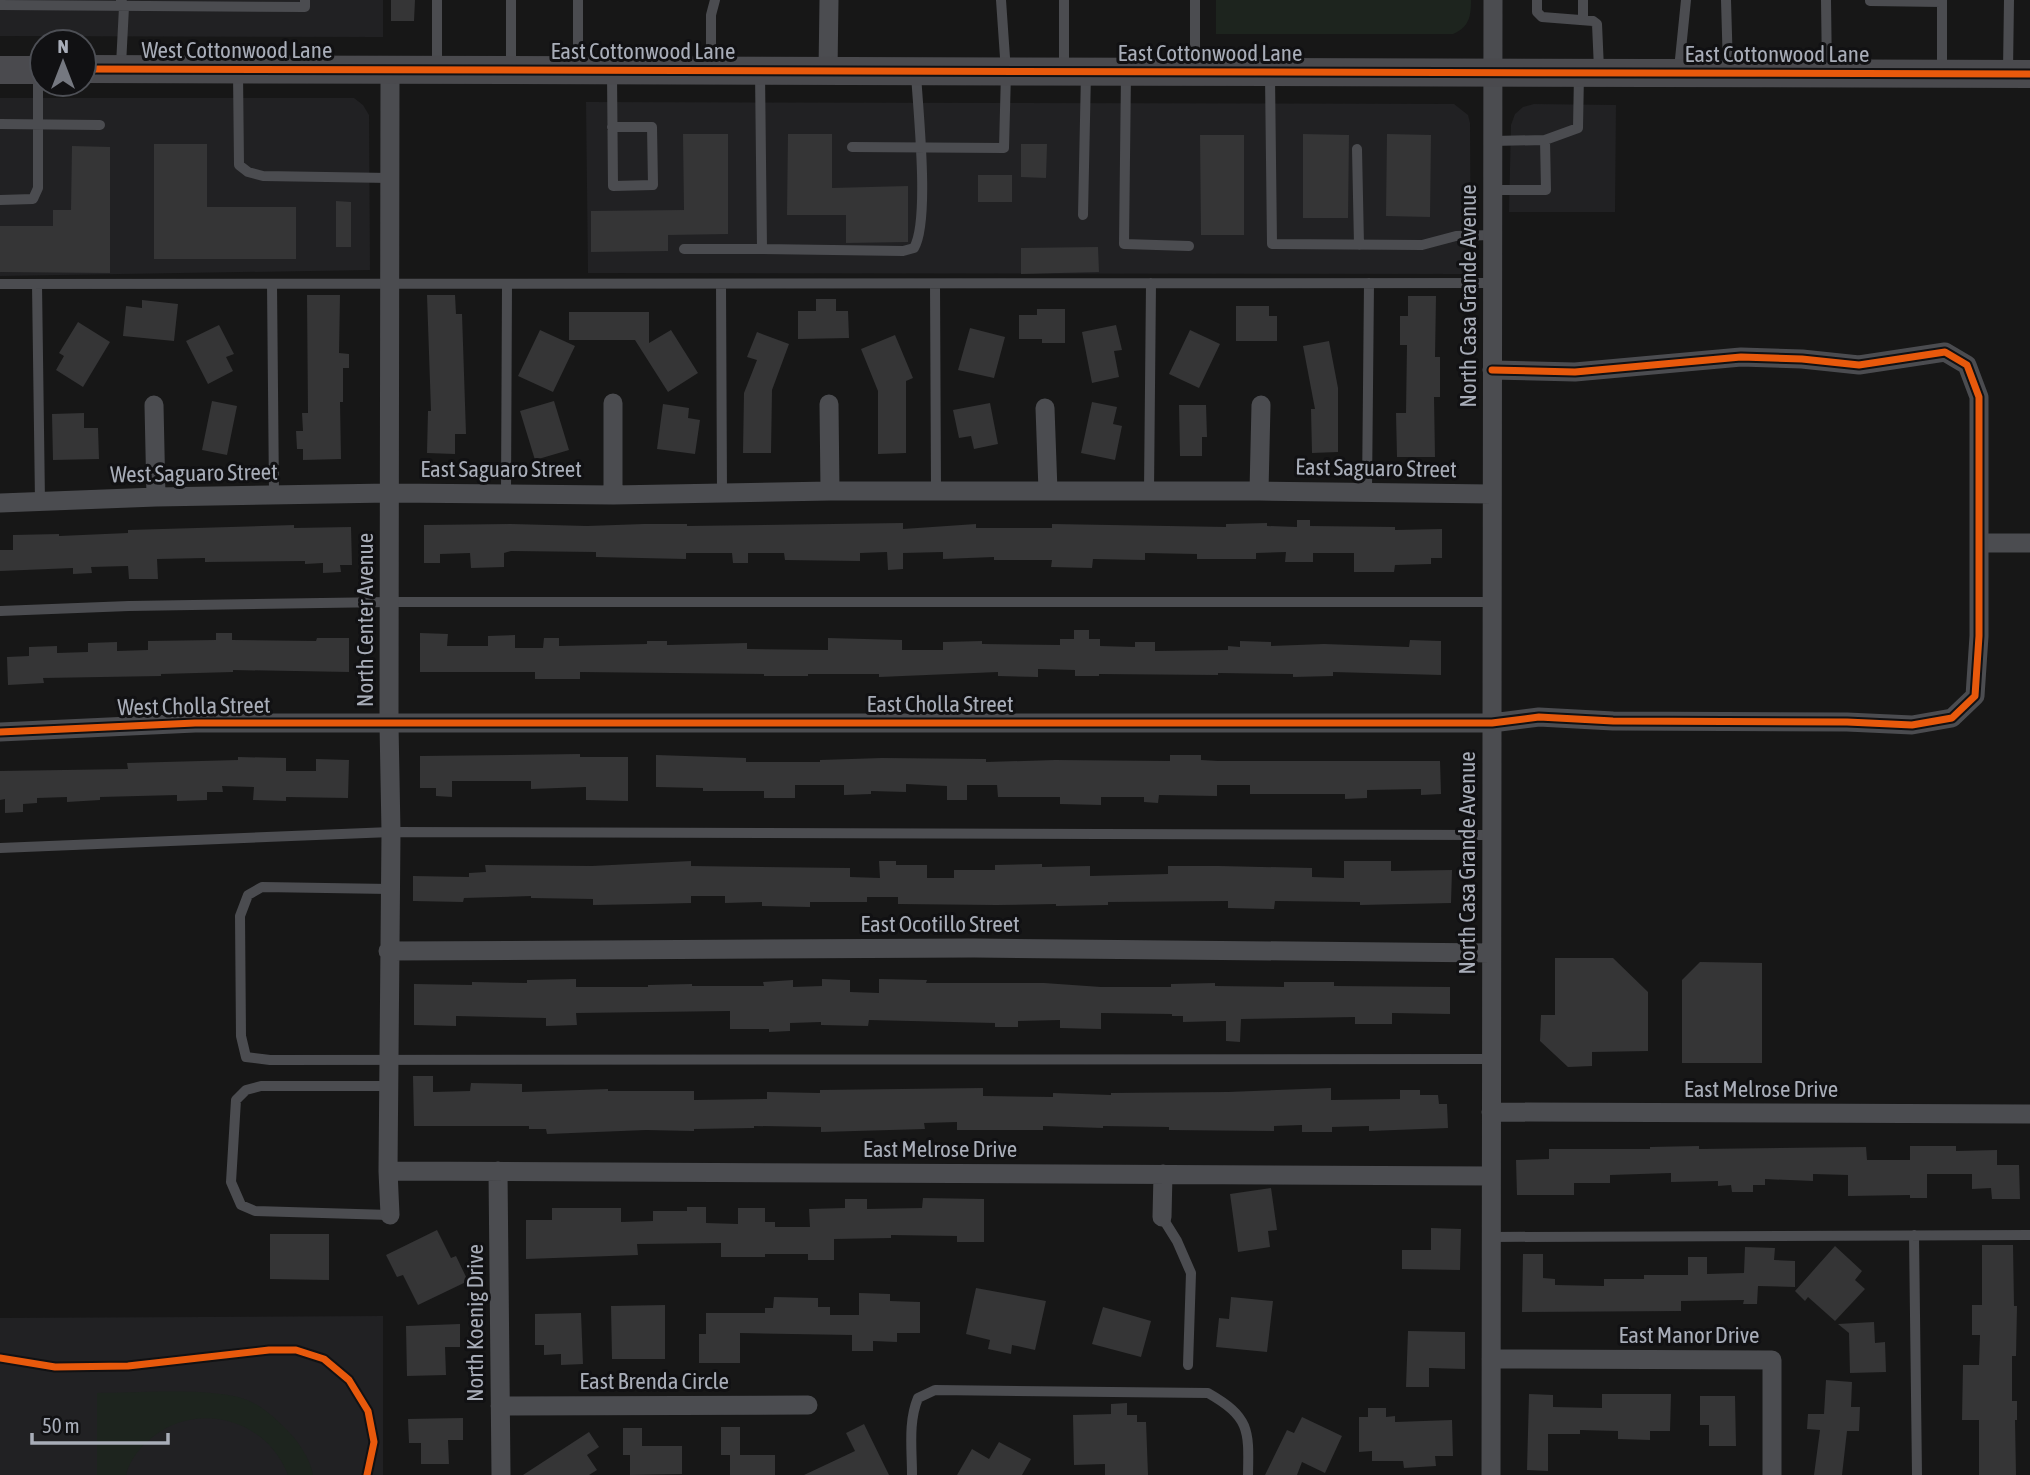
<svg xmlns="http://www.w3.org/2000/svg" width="2030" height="1475" viewBox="0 0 2030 1475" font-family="'Asap Condensed',sans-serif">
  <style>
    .built { fill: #212123 }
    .green { fill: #1d241e }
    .building { fill: #353536 }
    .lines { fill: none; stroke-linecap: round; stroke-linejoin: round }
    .lane { stroke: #4b4c50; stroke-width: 10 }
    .street { stroke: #4b4c50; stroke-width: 19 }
    .secondary { stroke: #4a4a4e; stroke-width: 28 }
    .cycleway-casing { stroke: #111113; stroke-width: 11 }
    .cycleway { stroke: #e8590c; stroke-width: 7 }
    .labels { text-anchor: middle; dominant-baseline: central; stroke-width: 6; stroke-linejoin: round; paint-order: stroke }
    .street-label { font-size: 23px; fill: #a8adb8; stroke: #111113 }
  </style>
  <rect width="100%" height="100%" fill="#171717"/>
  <path class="built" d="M0,0H383V37L0,36Z
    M0,98H354L363,105L369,115L370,270L0,276Z
    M586,102L1454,104L1468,115L1470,123L1471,274L588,273Z
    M1534,104L1616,105L1615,212H1509L1511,125L1515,114L1523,107Z
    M383,1316V1475H0V1318Z"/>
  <path class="green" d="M1216,0H1471C1471,17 1469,27 1453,34H1216Z
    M97,1393C136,1393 214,1387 247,1400C262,1406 275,1418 286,1429C298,1441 310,1458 313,1475H288C267,1420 200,1401 154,1436C141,1446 130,1459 126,1475H97Z"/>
  <path class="building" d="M391,0H415L414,21H391Z
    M683,134H728V234L668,235V251L591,252V211L684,210Z
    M788,134H832V188L908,186V242L846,243V215H787Z
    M1303,134L1349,135L1348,218H1303Z
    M1387,134L1431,135L1430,217L1386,216Z
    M1200,135H1244V235H1201Z
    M154,144H207V207H296V259H154Z
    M1021,144H1047L1046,178L1021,177Z
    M72,146L110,147V273L0,272V226H53V210H71Z
    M978,175H1012V202H978Z
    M336,201L351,202V247H336Z
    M1098,247L1099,272L1021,274V248Z
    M307,295H340L339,353L349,354V368H343V402H340L341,459L303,460V449H297L296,431H303L302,413H308Z
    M427,295H455L456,314H462L466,434H455V454L427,453L428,411H431Z
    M1408,296H1436L1435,357H1440V397H1434L1435,457H1397L1396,413H1406L1407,345H1400V316H1408Z
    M816,299H836V311H848L849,338L798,339V311H816Z
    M142,300L178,304L174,341L123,336L126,306L142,308Z
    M1236,306H1269V316H1277V341H1236Z
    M1037,309H1065V343H1042V339H1019V315H1037Z
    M569,312H649V343L671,330L698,373L668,392L635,340H569Z
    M78,322L110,342L83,387L56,370L64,356L59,353Z
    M219,325L234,354L226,357L233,371L208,384L186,341Z
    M1116,325L1122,350L1114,351L1119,377L1092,383L1082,332Z
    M970,328L1005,337L994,378L958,370Z
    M540,330L575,346L553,392L518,376Z
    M1190,330L1220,344L1199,388L1169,374Z
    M757,332L789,344L772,390L771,453H743L744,393L757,360L747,357Z
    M895,335L913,378L906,381V453L878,454V391L861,349Z
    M1329,341L1338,388V452L1312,453L1311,409H1315L1303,346Z
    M212,401L237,406L227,455L202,450Z
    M554,401L569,450L535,460L520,411Z
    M1092,402L1117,407L1113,424L1122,426L1115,460L1081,453Z
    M990,403L998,444L974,449L971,436L959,438L953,410Z
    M663,404L689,408L688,418L700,420L695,454L657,449Z
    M1179,405H1206L1207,437H1202V456H1180Z
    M84,413V428H98L99,459L53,460L52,414Z
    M1297,520H1310V526L1395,527V530L1442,529V558H1431V564L1395,565L1394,572H1354V553H1313V562H1285L1286,552L1256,553V559H1197V554L1145,553V560L1093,559L1092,568L1051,567L1052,560H994V557L943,559V552L903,553V569L888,570L887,552L860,553V561L785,560L784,553H748V563H733L732,553H686V559L596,557V552L511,551L504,553V567L471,568L470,553L440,554V563H424V525L511,524L587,526L644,524H687V526L903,523V529L976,524V528H1052V524L1226,527V524L1267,523V526L1297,527Z
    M294,525V528L351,527L352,565H340L341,572L323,573V563L305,564V561L205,562V558L157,559L158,579H129L128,566L91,567L92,573L73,574V568L0,571V550H13V535L59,534V536L128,533V530Z
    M1074,630H1089V639H1100V646L1135,647V642H1155V651L1228,650V646L1240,647V641L1271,642V646L1324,644L1409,647L1410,640L1441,641V675L1333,672V676L1293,677V674L1218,673V675L1099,674V676H1075V670L1038,669V677L998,676V672L879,677V674H808V676H764V674L580,672V679H535V672H420V633L448,634L447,646H488V636L515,635V648H543L544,638H559V646L647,644V641H667V645L747,643V649L828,650V638L902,640V650H943V642L982,641V644L1060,645V639H1074Z
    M216,633H232V640L316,641L317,638H349V672L233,670V672L161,674V676L43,678L44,683L8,685L7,657L29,656V647L57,646V653L88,652V643L117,642V651L148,650V641L216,640Z
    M580,754V757H628V801L586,800V787L531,789V781H452V797L436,796V788H420V756Z
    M656,755L746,758V762H820V760L882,758L986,759V762L1055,760L1170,761V755H1201V760L1218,761H1440L1441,794L1421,795V789L1367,790V798L1345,799V794H1250V785H1217V796L1159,795L1158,803L1144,802V797H1101V805L1060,804V797H998L997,785H967V800H947V786L906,784V792L871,791V794L844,795V785H795V798H764V791H703V788L656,787Z
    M238,757L286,758V771H316V759L349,760L348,798L286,797V801L253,800L254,787L222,786L223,792H207V800L177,801V795L100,797V800L67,802V797L37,798V803L23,804V812L5,813V799L0,800V771L128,769L127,763L238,760Z
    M691,861V866L850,868V877L880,878L879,861H896V865H927V878H954V870H995V865L1042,864V867L1090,866V876L1168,874V866H1219L1312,868V877L1344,878V861H1391V871L1452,870L1451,903L1360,905V902L1275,901L1274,909L1228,908V901L1108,902V905L1056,906V904L996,905L898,904V897H867V902H810V907L762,906V902L725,903V896H691V903L650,904L593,905V899L531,898V896L464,898L463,902L413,901V876L469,877V873L486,872L485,865L592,866Z
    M1555,958H1613L1648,992V1051L1592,1052V1066L1568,1067L1540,1041L1541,1015H1555Z
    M1700,962L1762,963V1063H1682V980Z
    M576,979V987H648V985L692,984V986H764L763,982L793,980V987L822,986V979L850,980V992L879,993V979L927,980L926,983H1044L1101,987H1171V984L1215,983V986L1284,987V982H1334V986L1450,987V1014L1392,1013V1024H1355V1017L1241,1019L1240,1042L1226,1041V1021L1183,1022V1016H1172V1014L1101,1013V1029L1060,1028V1020L1018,1021V1027H995V1023L869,1020L868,1026L821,1025V1022L790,1023V1031L769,1032V1029H730V1011L576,1013L577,1025L546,1026V1018L456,1016V1026L414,1025V984L472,985V982L527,983V980Z
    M413,1076H433V1092L470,1091L471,1083L522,1084V1092L608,1089V1091H694V1100L767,1099V1092L820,1093V1090L983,1088V1096L1053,1097V1093L1111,1095V1093L1228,1092L1331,1088V1100L1400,1099V1090H1420V1095H1438L1439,1104H1447L1448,1128L1369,1131V1126L1332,1127V1132H1302V1125L1274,1126V1131L1169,1130V1127L1103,1126V1128L1043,1126V1130H957V1122L924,1123L925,1129L821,1132V1127L754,1126V1128L694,1129V1131L646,1130L547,1134L546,1129H529V1126H414Z
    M1699,1146V1149L1866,1147L1867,1160H1910V1146H1956V1151L1997,1150V1165H2019L2020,1199H1992L1991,1188L1972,1189V1174H1927V1198H1910V1195L1848,1196V1175L1813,1174V1181L1765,1179V1185H1753V1192H1732L1731,1185L1718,1186V1181L1671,1182V1173L1610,1175V1183H1574V1195H1517L1516,1160L1549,1159V1149H1650V1147Z
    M1271,1188L1277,1230L1268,1231L1270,1247L1238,1252L1230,1194Z
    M923,1198L984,1199V1242H957V1236L891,1235V1238L834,1239V1260H808V1254H765V1257H721V1243L637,1244L638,1255L526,1259V1220H552V1208H621V1222L653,1221V1211H687V1207H706V1223L738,1224V1208H765V1222H775V1227H810L809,1209L845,1208V1199H867V1209L922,1208Z
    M1431,1228L1461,1229L1460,1270L1402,1269V1250H1431Z
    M437,1230L451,1258L456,1256L468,1281L418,1305L403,1275L397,1277L386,1255Z
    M270,1234H329V1280L270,1279Z
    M1982,1245H2013L2014,1306H2017L2016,1356H2012V1401H2017V1420H2015L2016,1475H1979V1420H1962L1963,1365H1979L1980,1335H1972V1305H1982Z
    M1835,1246L1862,1271L1855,1280L1865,1289L1835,1321L1808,1297L1805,1301L1795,1291Z
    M1745,1247L1775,1248L1774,1260L1795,1261V1287L1758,1286L1757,1304H1743L1744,1300L1681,1301V1311L1522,1312L1523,1254H1543V1278L1555,1279V1285L1604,1286V1279H1644V1275H1688V1257H1707V1274L1744,1273Z
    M976,1288L1046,1301L1035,1350L1012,1345L1011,1354L988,1349L990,1340L966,1334Z
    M859,1293L890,1294V1301L920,1302V1333H897V1342L873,1341V1351H852V1335L740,1333V1363H699V1334H706V1313H765V1308H773L774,1297L818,1298V1307H830V1315H859Z
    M1231,1297L1273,1301L1267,1352L1216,1347L1219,1318L1229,1319Z
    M665,1305V1359H612L611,1306Z
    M1103,1307L1151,1321L1141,1357L1092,1344Z
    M581,1313L583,1364L561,1365V1354L544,1355V1345H535V1314Z
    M1874,1322L1875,1343L1885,1342L1886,1372L1850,1373L1849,1333L1838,1324Z
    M460,1324V1347H445L446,1375L407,1376L406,1326Z
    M1408,1331L1465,1332V1369L1429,1368V1387H1406Z
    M1826,1380L1852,1382L1851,1407H1860L1859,1431H1847L1842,1475H1814L1820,1430L1807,1429L1808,1414H1824Z
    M1529,1394L1553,1395V1407L1602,1408V1394H1671L1670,1431H1650V1440L1618,1439V1431L1580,1430V1434H1548V1471L1527,1470Z
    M1700,1396H1735L1736,1446H1709V1425H1700Z
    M1127,1403V1415H1137V1422H1146L1148,1475H1105V1464L1074,1465L1073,1415L1111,1414V1404Z
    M1368,1408H1386V1417L1395,1416V1422L1452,1420L1453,1456H1435L1436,1466L1404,1468L1403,1461H1372V1451L1359,1452V1417H1368Z
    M1302,1417L1342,1436L1325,1473L1302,1462L1297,1475H1265L1287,1430L1294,1433Z
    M463,1418V1440H448L449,1464H421V1443H409L408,1419Z
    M864,1424L889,1475H804L855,1451L846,1433Z
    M721,1427H740V1455H775V1475H730V1455H721Z
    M623,1428H642V1446H682V1474L630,1475V1455H623Z
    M589,1432L599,1447L587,1455L597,1470L589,1475H523Z
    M999,1442L1031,1459L1022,1475H957L972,1449L989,1459Z"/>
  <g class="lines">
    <path class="lane" d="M437,0V68
      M511,0V69
      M1195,0V69
      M1537,0V12L1542,17L1593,21L1597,24L1599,69
      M1726,0L1728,69
      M1826,0L1827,73
      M1942,0V73
      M1870,1L1942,2
      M0,5L305,7V0
      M1583,20V0
      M121,65L124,7L121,0
      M1064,68V0
      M578,69V0
      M711,69V15L715,0
      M1679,69L1686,0
      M2008,70L2009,0
      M760,72L762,249L903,251L914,248C930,221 918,110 916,74
      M1126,72L1124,244L1189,246
      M238,73L239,165L248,172L263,176L390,178
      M612,74L613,186L653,185L652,127H612
      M1270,76L1272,244L1422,245L1456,236L1492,235
      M0,124L100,125
      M1493,141L1545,140
      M852,147L1004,148L1006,72L1001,0
      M1357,149L1359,245
      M1492,190H1546L1545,140L1578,128L1579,74
      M0,200L33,199L38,188V74
      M1083,215L1086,72
      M684,249H762
      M0,284L1492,283
      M37,284L40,502
      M272,284L274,495
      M721,284L722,493
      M935,284L936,491
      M1149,491L1151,283
      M1367,492L1369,283
      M506,494L507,284
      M0,611L129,606L389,602H1492
      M0,848L391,832L1492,835
      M390,889L262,887L248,895L240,916L241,1036L246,1057L270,1060L1491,1059
      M388,1086H261L246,1090L236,1100L231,1182L241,1205L255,1211L390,1215
      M1162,1217L1177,1241L1191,1273L1188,1365
      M1914,1235L1917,1475
      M1491,1237L2030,1235
      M912,1475C912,1449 908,1422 918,1398L935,1390L1208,1393C1250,1417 1249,1430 1248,1475"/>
    <path class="street" d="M828,71L829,0
      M613,403V495
      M829,404L830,491
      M154,405L156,497
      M1045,408L1048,491
      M1259,491L1261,405
      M0,503L156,497L389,493L613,495L830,491H1259L1492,494
      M1979,543H2030
      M0,732L195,723H1492L1539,717L1613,721L1847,722L1912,725L1952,718L1975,696L1979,636V397L1967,365L1945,352L1859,365L1802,359L1741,357L1575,372L1492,370
      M388,951L974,948L1491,953
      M1491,1112L2030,1114
      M388,1171L1491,1176
      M498,1171L501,1475
      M390,1215L388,1171L391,832L389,724L390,69
      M1162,1217L1163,1174
      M1491,1359L1772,1360V1475
      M500,1406L808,1405
      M1491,1475L1493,0"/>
    <path class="secondary" d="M84,69L2030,74
      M0,70H42"/>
    <defs>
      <path id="cycleway" d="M84,69L2030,74
        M0,732L195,723H1492L1539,717L1613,721L1847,722L1912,725L1952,718L1975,696L1979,636V397L1967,365L1945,352L1859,365L1802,359L1741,357L1575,372L1492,370
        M0,1358L55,1367L128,1366L269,1350H296L324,1359L349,1380L368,1411L374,1442L367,1475"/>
    </defs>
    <use href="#cycleway" class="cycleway-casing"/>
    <use href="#cycleway" class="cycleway"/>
  </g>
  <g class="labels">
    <g class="street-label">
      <text x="237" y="50">West Cottonwood Lane</text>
      <text x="643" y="51">East Cottonwood Lane</text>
      <text x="1210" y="53">East Cottonwood Lane</text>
      <text x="1777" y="54">East Cottonwood Lane</text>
      <text transform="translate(1468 296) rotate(-90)">North Casa Grande Avenue</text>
      <text transform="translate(1376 468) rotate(1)">East Saguaro Street</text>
      <text x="501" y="469">East Saguaro Street</text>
      <text transform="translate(194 473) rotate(-1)">West Saguaro Street</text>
      <text transform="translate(365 620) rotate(-90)">North Center Avenue</text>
      <text x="940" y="704">East Cholla Street</text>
      <text transform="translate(194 706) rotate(-1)">West Cholla Street</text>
      <text transform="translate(1467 863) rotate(-90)">North Casa Grande Avenue</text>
      <text x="940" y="924">East Ocotillo Street</text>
      <text x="1761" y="1089">East Melrose Drive</text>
      <text x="940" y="1149">East Melrose Drive</text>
      <text transform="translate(475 1323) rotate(-90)">North Koenig Drive</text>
      <text x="1689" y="1335">East Manor Drive</text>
      <text x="654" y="1381">East Brenda Circle</text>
    </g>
  </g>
  <g transform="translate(63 63)"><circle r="33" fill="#111113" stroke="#4d4f55" stroke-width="2"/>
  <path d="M0-5L12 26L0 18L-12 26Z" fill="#757880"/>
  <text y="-10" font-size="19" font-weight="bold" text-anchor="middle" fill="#a8adb8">N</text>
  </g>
  <path d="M32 1433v10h136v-10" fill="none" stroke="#a8adb8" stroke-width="3.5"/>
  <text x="42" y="1433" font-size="21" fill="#a8adb8" stroke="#111113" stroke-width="5" paint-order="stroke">50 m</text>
</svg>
